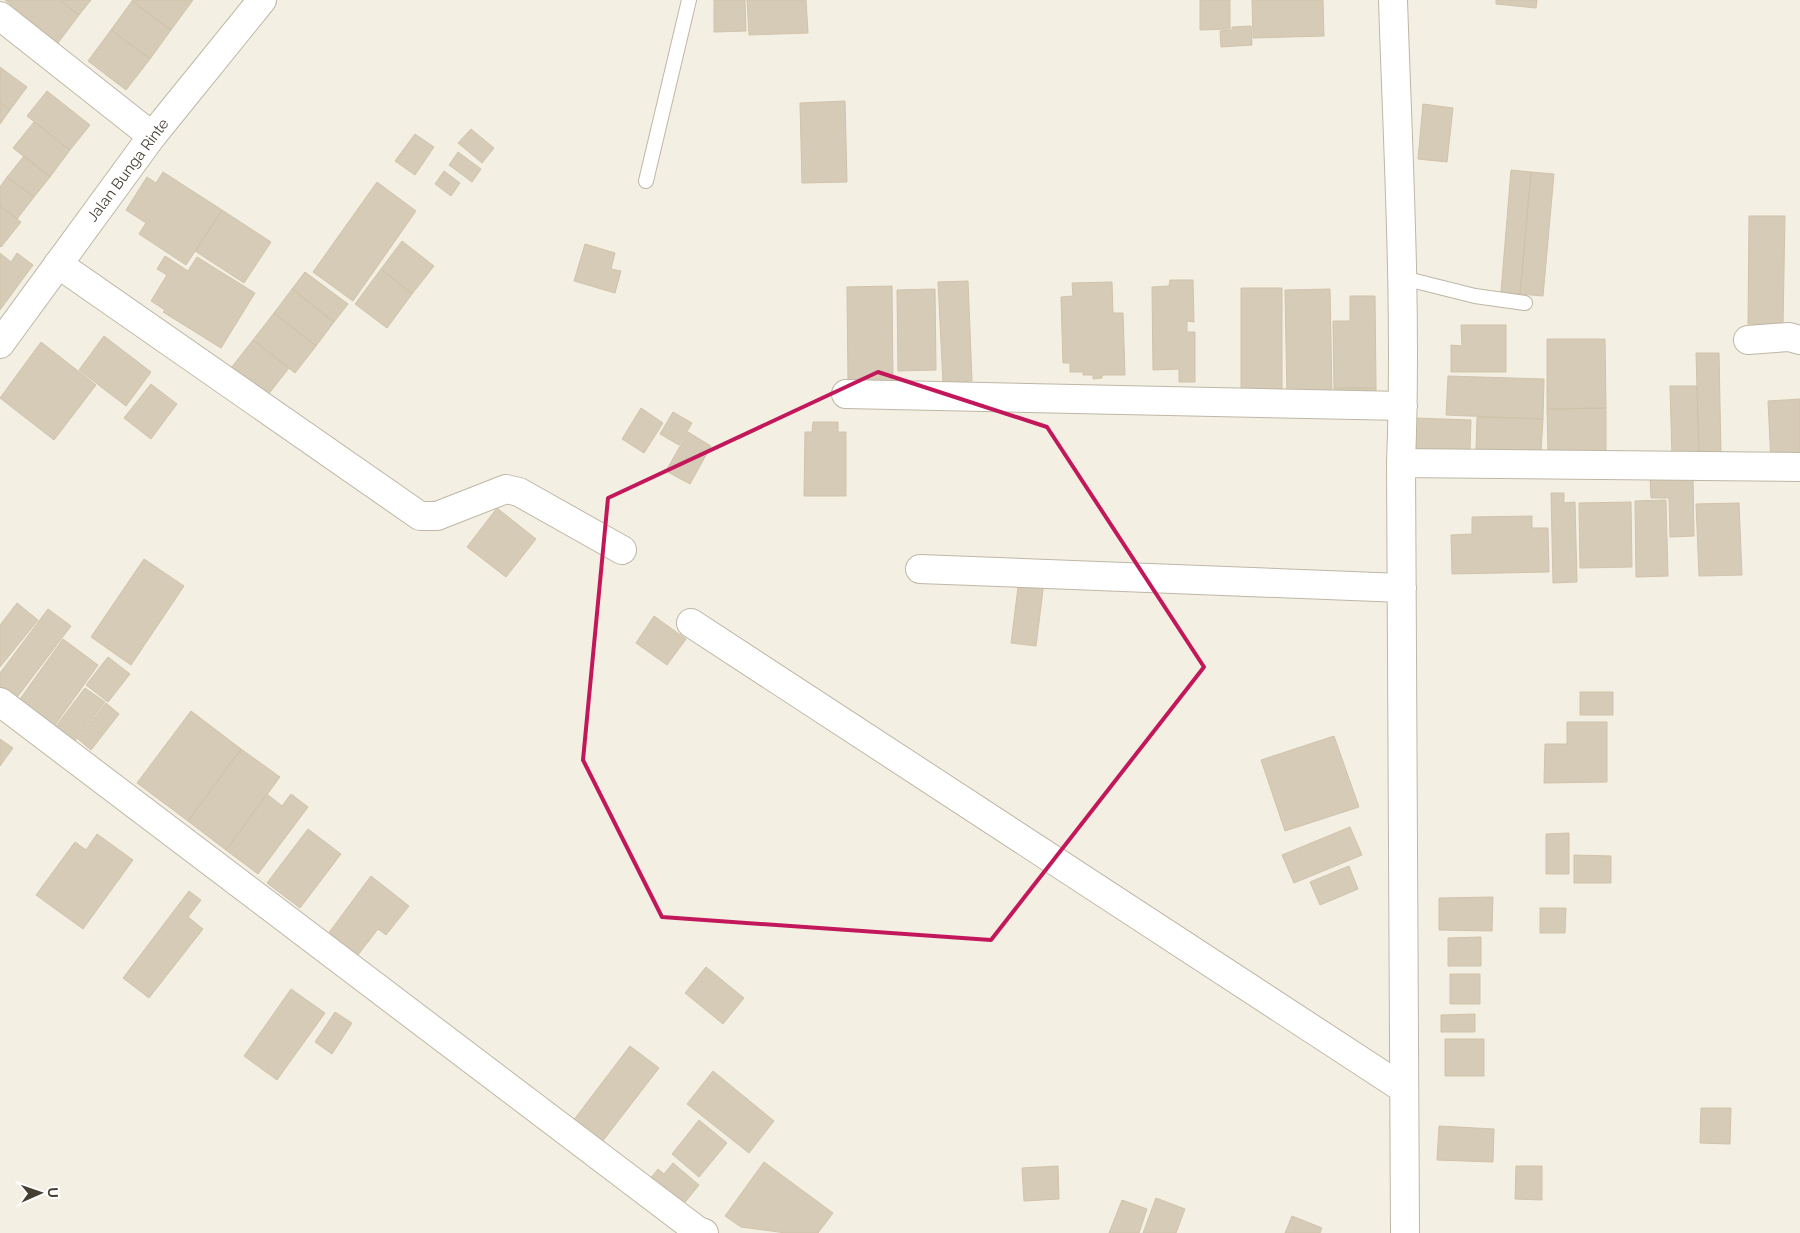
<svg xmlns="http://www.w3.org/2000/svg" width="1800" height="1233" viewBox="0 0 1800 1233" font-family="Raleway,sans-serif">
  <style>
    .building { fill: #d5cbb7; stroke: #d1c3aa }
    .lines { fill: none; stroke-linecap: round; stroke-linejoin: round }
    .service-casing { stroke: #bfb7a5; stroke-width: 16 }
    .minor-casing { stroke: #bfb7a5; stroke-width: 30 }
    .tertiary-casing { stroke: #bfb7a5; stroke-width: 30 }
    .service { stroke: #fff; stroke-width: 14 }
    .minor { stroke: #fff; stroke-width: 28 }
    .tertiary { stroke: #fff; stroke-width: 28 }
    .marked { fill: none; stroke: #c2185b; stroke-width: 4; stroke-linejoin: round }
    .labels { text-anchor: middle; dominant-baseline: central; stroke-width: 5; stroke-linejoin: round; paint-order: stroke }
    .street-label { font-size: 15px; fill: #453f33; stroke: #fff }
  </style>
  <rect width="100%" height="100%" fill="#f3efe3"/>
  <path class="building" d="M5,0H60L79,15L58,43Z
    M60,0H91L79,15Z
    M133,0H193L171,30L132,1Z
    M714,0H745L746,31L714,32Z
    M747,0H806L808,33L749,35Z
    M1200,0H1230V29L1200,30Z
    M1252,0H1323L1324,36L1253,38Z
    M1496,0H1537L1536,8L1496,4Z
    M132,1L171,30L150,59L111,30Z
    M1251,26L1252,45L1221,47L1220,31L1232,30V27Z
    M111,30L150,59L126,90L88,61Z
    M0,67L27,87L10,110L0,103Z
    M47,91L90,125L70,150L27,116Z
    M845,101L847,182L802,183L800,103Z
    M0,103L10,110L0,124Z
    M1423,104L1453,108L1447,162L1418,159Z
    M34,122L70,150L50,177L13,148Z
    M471,129L494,148L482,163L458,143Z
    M415,134L434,147L415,175L395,161Z
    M458,152L481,169L472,182L449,165Z
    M24,156L50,177L34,197L7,177Z
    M1511,170L1531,172L1520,294L1501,292Z
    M444,171L460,183L451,196L435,184Z
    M163,172L222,210L186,265L139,234L146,223L126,210L147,177L156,183Z
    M1531,172L1554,174L1543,296L1520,294Z
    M7,177L34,197L17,219L0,206V187Z
    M377,182L416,211L353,301L313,272Z
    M0,206L21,222L1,247L0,246Z
    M222,210L271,242L244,283L195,251Z
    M1749,216H1785L1783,325L1748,324Z
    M402,241L434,266L412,294L381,269Z
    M585,244L615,253L611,269L621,271L615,293L574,281Z
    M0,253L11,262L17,253L33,265L0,310Z
    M165,256L188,271L197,257L255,293L221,348L163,312L165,310L151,301L167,275L157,269Z
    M381,269L412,294L387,328L355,304Z
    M305,272L348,304L334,322L292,289Z
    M1170,280H1193L1194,322L1187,321V332H1195V382H1179V369L1153,370L1152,287L1169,286Z
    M968,281L972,381L943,383L938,282Z
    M1112,282L1113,313H1123L1125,375H1102V378L1093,379V375H1083V372H1070V363H1063L1061,297L1073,296L1072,283Z
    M892,286L893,382H848L847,287Z
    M1241,288H1282V396H1241Z
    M292,289L334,322L316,346L274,313Z
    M935,289L936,370L898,371L897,290Z
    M1330,289L1332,397H1287L1285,290Z
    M1350,296H1375L1376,388H1334L1333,321H1350Z
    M274,313L316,346L295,373L253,340Z
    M1461,325H1506V372H1451V345L1462,346Z
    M104,336L151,372L126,406L79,370Z
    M1547,339H1605L1606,408L1547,409Z
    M253,340L289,368L267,396L231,368Z
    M41,342L96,385L54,440L0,398Z
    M1696,353H1719L1721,455L1699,456Z
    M1448,376L1544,379L1543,419L1446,415Z
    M151,384L177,404L151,439L124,418Z
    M1670,386H1697L1699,456L1672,457Z
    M1334,388H1376V399H1334Z
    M1800,399V462L1771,463L1768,401Z
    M641,408L663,423L644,453L622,439Z
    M1606,408V451L1548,452L1547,409Z
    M673,412L692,423L679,445L660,434Z
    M1477,417L1543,419L1541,451L1476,449Z
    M1414,418L1471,420L1470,451L1414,450Z
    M813,422H838V432H846V496H804L805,432H812Z
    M688,432L711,446L690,484L666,471Z
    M1693,476L1694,536L1670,537L1669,498H1651L1650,477Z
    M1551,493H1564V503L1575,502L1577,582L1553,583Z
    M1666,500L1668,576L1636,577L1635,501Z
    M1631,502L1632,567L1580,568L1579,503Z
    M1739,503L1742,575L1699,576L1696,504Z
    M497,508L536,539L506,577L467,547Z
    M1532,516V528H1548L1549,572L1452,574L1451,535L1472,534V517Z
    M144,559L184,586L131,665L91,637Z
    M1019,579L1044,582L1036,646L1011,643Z
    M17,603L38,620L0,667V625Z
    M48,609L71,626L15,700L0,688V673Z
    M654,616L686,639L667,665L636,643Z
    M63,639L98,665L50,732L15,706Z
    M108,657L130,674L108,702L86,685Z
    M85,688L105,702L69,749L50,734Z
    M1580,692H1613V715H1580Z
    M106,703L119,714L91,750L78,739Z
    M191,711L241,749L188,821L137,783Z
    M1567,722H1607V782L1544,783L1545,744H1567Z
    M1334,736L1359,807L1285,831L1261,760Z
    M0,739L13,748L0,766Z
    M241,749L280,777L226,850L188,821Z
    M267,794L282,806L291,794L308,807L258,874L226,850Z
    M1350,827L1362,855L1294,883L1282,855Z
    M308,829L341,854L300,908L267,883Z
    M1569,833V874H1546V834Z
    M97,834L133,860L83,929L36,895L75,842L86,850Z
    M1574,855L1611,856V883H1574Z
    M1349,866L1358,889L1320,905L1310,882Z
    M371,876L409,906L386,935L378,929L354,960L325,938Z
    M189,891L201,900L188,917L203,929L149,998L123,978Z
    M1493,897L1492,931L1439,930V898Z
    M1540,908H1566L1565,933H1540Z
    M1481,937V966H1448V938Z
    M706,967L744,998L723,1024L685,993Z
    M1450,974H1480V1004H1450Z
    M291,989L325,1013L277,1080L244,1056Z
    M335,1012L352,1023L332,1054L315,1042Z
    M1475,1014V1032H1441V1015Z
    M1445,1039H1484V1076H1445Z
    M630,1046L659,1068L602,1142L573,1121Z
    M713,1071L774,1121L749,1153L687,1104Z
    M1701,1108H1731L1730,1144L1700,1143Z
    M699,1120L727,1143L699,1177L672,1154Z
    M1439,1126L1494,1129L1493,1162L1437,1160Z
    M764,1162L833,1213L818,1233H786L741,1227L725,1216Z
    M673,1163L699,1185L678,1211L646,1184L658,1169L664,1174Z
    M1058,1166L1059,1199L1024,1201L1022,1168Z
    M1516,1166H1542V1200L1515,1199Z
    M1156,1198L1185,1209L1176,1233H1143Z
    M1122,1200L1147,1209L1139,1233H1109Z
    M1292,1216L1322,1228L1320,1233H1285Z"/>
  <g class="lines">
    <defs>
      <path id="service" d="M646,181L689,0
        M1403,278L1475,296L1525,303"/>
      <path id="minor" d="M1393,0C1398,154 1407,308 1401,463L1405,1233
        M0,16L152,136
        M58,264L420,516H437L506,489L519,492L622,550
        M1748,340L1789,337L1800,340
        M846,394L1403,406
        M1401,463L1800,467
        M920,569L1402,588
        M691,623L1404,1089
        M0,702L698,1231L704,1233"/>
      <path id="tertiary" d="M0,344L152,136L262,0"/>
    </defs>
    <use href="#service" class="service-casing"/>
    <use href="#minor" class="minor-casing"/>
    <use href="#tertiary" class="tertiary-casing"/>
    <use href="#service" class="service"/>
    <use href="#minor" class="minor"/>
    <use href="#tertiary" class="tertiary"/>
  </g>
  <path class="marked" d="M878,372L1047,427L1204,667L991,940L662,917L583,760L608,498Z"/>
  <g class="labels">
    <g class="street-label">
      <text transform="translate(128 170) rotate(-53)">Jalan Bunga Rinte</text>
    </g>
  </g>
  <g transform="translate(40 1193) rotate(88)" stroke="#ffffff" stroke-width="4" paint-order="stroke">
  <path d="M0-4L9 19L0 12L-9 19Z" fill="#453f33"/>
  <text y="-8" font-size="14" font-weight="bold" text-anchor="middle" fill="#453f33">U</text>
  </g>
</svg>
